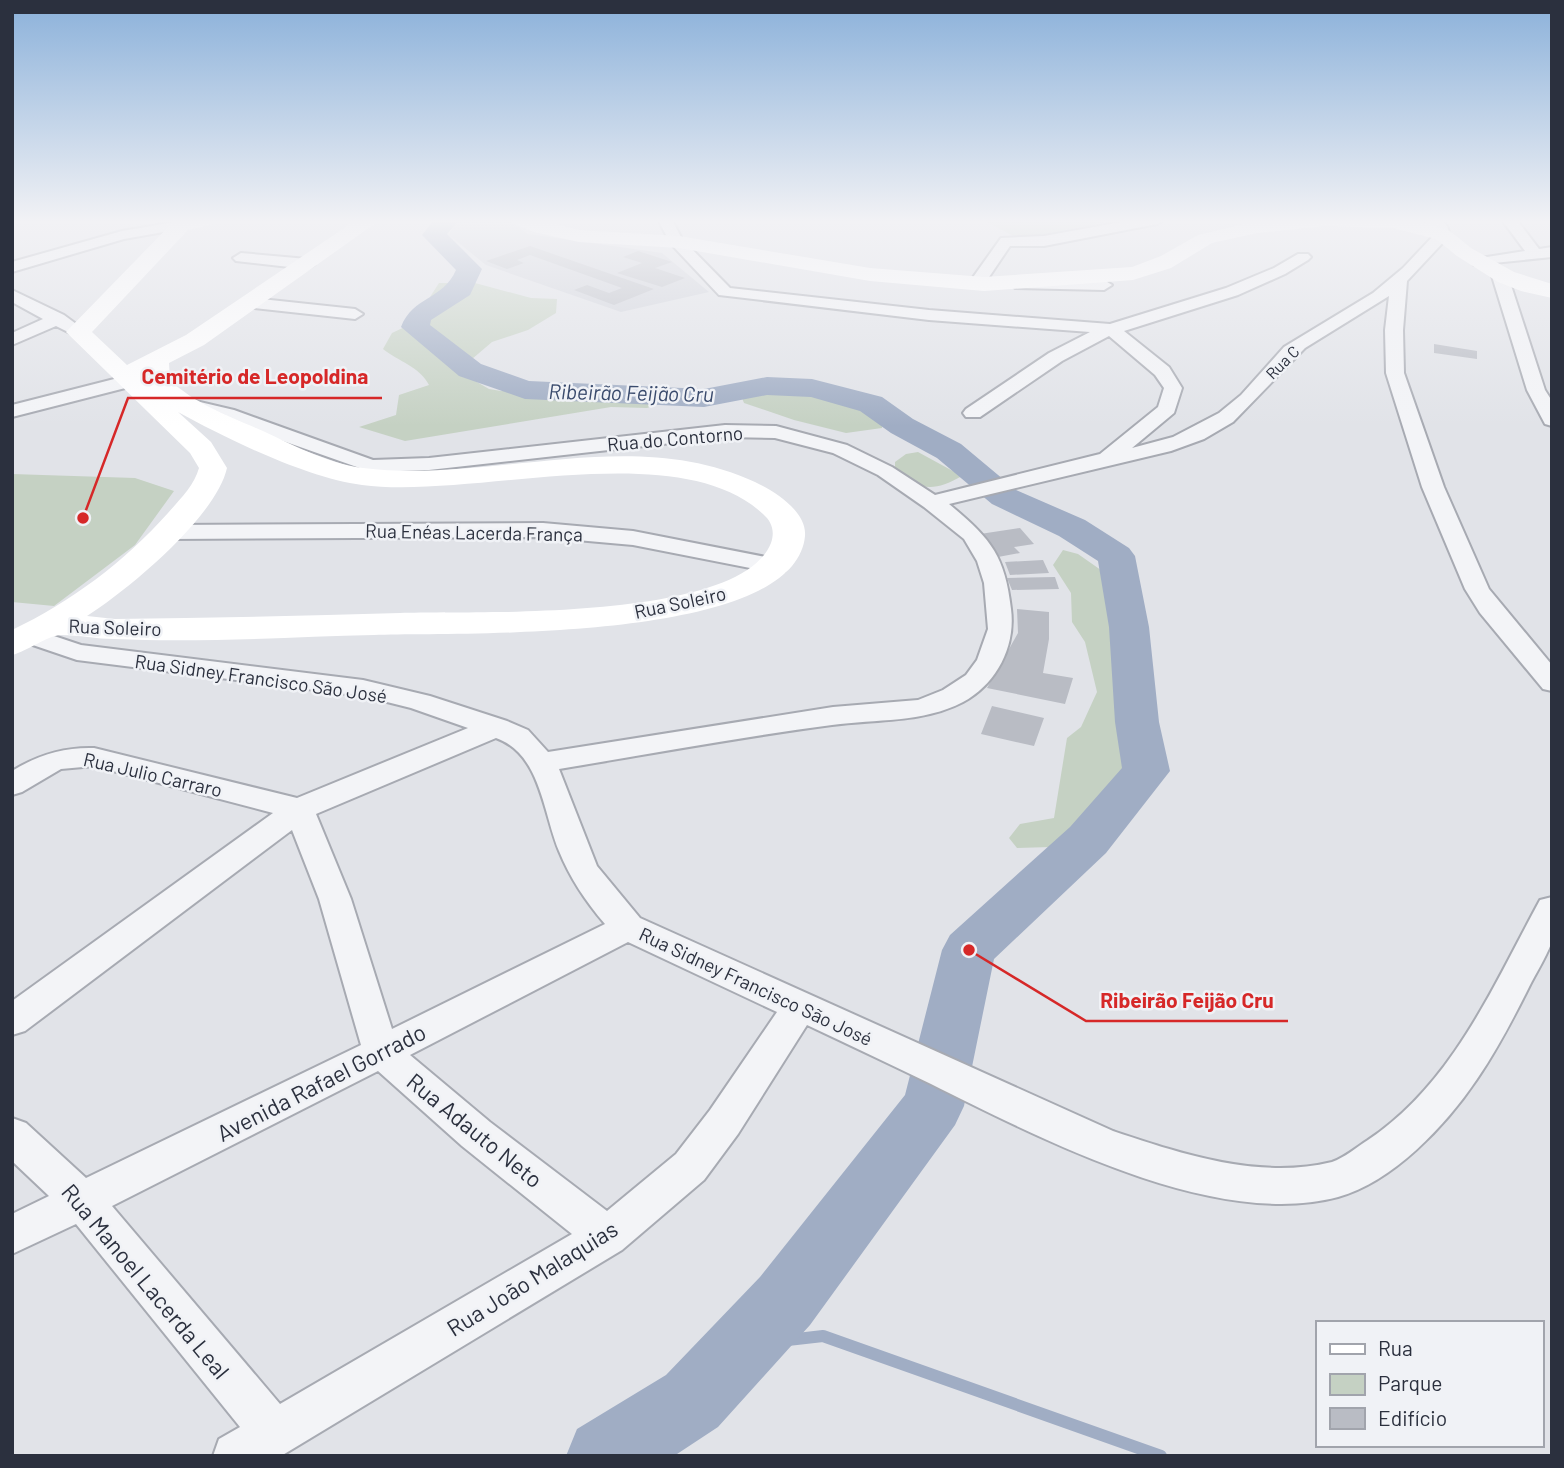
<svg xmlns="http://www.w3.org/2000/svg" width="1564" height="1468" viewBox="0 0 1564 1468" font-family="Barlow,sans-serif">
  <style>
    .built { fill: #cfd2da }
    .green { fill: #c5d1c3 }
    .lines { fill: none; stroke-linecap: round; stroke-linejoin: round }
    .stream { stroke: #a0adc4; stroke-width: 12 }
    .river { fill: #a0adc4; fill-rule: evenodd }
    .building { fill: #b9bcc4 }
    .street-casing { stroke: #a7aab2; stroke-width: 4 }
    .street { fill: #f3f4f7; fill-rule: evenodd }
    .secondary { fill: #fff; fill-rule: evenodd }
    .labels { text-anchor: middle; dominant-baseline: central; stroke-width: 5; stroke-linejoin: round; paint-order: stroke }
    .far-street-label { font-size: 16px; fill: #2b303e; stroke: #f0f2f6 }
    .street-label { font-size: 19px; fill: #2b303e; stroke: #f0f2f6 }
    .water-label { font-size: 21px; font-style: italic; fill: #3a4b6d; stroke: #f0f2f6 }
    .near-street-label { font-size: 23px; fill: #2b303e; stroke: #f0f2f6 }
    .leader { fill: none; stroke: #d62828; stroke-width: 2.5 }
    .callout-dot { fill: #d62828; stroke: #f0f2f6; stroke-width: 2.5 }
    .callout-label { font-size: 21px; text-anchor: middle; font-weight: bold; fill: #d62828; stroke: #f0f2f6; stroke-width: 5; stroke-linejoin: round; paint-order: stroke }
  </style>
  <rect width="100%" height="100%" fill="#e1e3e8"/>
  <path class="built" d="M461,220H508L528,234L662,253L709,292L621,312L486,265L449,235L454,224Z"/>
  <path class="green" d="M983,220H1116L1019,239Z
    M439,283H475L531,298L557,299L556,313L528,330L492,342L458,371L489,389L501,391L540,383L636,390L664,389L668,401L647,408L611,407L405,441L359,427L396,415L399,395L429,385C420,367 398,361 383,349L392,333L436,312L430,297Z
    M763,380C797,381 851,403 882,419V428L846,433L794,420L744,403L738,388Z
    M918,452L962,476C934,492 921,490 895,473V462L906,454Z
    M12,474L135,478L174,491L135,545L54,606L12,602Z
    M1063,550L1078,554L1108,575L1116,609L1130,765L1123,787L1051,847L1017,848L1009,838L1020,824L1054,818L1067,738L1081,727L1097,692L1085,642L1072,622L1071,593L1053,565Z"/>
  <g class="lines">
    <path class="stream" d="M744,1345L823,1336L1161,1456"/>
    <path class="river" d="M434,220H459L447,234L482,269L470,295L431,320L430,325L481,364L529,381L704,389L767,377L812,379L882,397L913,419L961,444L1016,490L1085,520L1129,548L1135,556L1149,627L1159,722L1170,771L1106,853L994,959L964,1106L955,1125L810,1325L718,1427L674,1456H566L577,1429L666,1375L760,1277L905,1095L942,950L950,935L1070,827L1122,768L1115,722L1109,627L1098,561L1059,536L992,504L937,458L891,433L860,411L811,397L767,395L704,407L525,399L459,376L401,327C413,296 443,300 456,270L422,235Z"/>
  </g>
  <path class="building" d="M530,246L654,289L614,305L574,290L587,285L609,293L622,288L530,255L517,260L524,263L507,269L486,261Z
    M638,251L672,262L655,268L685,278L662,287L617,273L642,263L623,257Z
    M1434,344L1477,351V359L1434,353Z
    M1020,528L1034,544L1014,547L1020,553L998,557L980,534Z
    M1043,560L1049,573L1010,575L1005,562Z
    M1055,577L1059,589L1012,590L1007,578Z
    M1017,609L1049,612V639L1043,673L1073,678L1065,704L987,688L1018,633Z
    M992,706L1044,718L1034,746L981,734Z"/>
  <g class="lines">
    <defs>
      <path id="street" d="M658,220H672L682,239L730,288L929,310L1110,324L1226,288L1274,268L1298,254H1308L1311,257L1308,260L1285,274L1238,295L1124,331L1169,367L1182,388L1174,413L1132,448L1173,437L1219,413L1241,395L1284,347L1373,293L1403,268L1435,234L1433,228L1423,220H1441L1447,226L1450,235L1407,281L1403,330L1404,373L1444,487L1489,589L1552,665V691L1543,689L1480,613L1465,589L1422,487L1386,373L1385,330L1389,296L1305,348L1233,422L1204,439L1171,451L949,504C990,538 1005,555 1011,609C1016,647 996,684 963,702C923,723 876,719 832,725C741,737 650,754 559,769L597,866L640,918L1113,1131C1182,1154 1259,1180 1332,1162C1344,1158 1357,1147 1368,1140C1453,1083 1493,986 1540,900L1552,897C1552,911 1555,931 1551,944C1545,959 1536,973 1529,987C1513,1019 1497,1050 1477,1079C1446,1125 1393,1182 1338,1197C1215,1230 1040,1138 931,1084C890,1064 849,1045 807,1025L738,1134L704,1180L622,1250L281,1456H213L219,1439L240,1427L76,1224L12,1254V1214L49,1196L12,1161V1118L26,1123L86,1178L361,1045L319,899L292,830L25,1031L12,1035V1001L273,813L94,766L61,769L22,792L12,795V771C38,755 64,747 94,748L297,798L468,728L411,708L363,696L77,660L21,641L17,636L21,631L30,628L81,645L363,680L430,696L507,721L528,730L548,752L833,707L918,700L943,690L966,675L977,660L988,629L984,583L977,561L964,539L924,507L878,475L833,453L775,438L725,437L429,470L371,472L221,419L176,408L173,404L176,400L183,398L234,410L373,460L429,458L725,425L776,426L847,445L892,467L935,495L1100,454L1158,407L1164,388L1155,375L1109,336L1062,361L980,417H966L963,413L966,409L1049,353L1090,332L929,320L719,295L671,244ZM496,738C541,754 543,813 559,851C570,878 586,902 605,924L392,1029L351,899L316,814ZM628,942L777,1012L710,1110L676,1154L607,1211L490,1122L410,1055ZM378,1071L462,1146L572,1234L280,1404L112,1206Z
        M1132,220H1164L1157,224L1044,246H1010L983,286H971L969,283L1001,238L1044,236Z
        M1502,220H1517L1539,249L1552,247V257L1474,265L1472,262L1474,259L1525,251Z
        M181,221L186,222L188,225L186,228L124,239L12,272V262L122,231Z
        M241,253L307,259L315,264L307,269L236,261L233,258Z
        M1499,268L1507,273L1545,390L1552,401V426L1545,424L1527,390L1491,273Z
        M1021,280H1104L1112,285L1104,290L1015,288L1013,285L1015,282Z
        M12,290L64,315L87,332L78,337L56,326L12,345V333L43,319L12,302Z
        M252,298L355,309L363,314L355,319L246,307L244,303L246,299Z
        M130,375L137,377L139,381L137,385L12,417V405Z
        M543,523L633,531L776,559L784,561L788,566L784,571L776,573L633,545L543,537L169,539L161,537L158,532L161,527L169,525Z"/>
    </defs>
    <use href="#street" class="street-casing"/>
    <use href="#street" class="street"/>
    <path class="secondary" d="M217,220L214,224L188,230L92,332L127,365L186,335L356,220H380L204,345L169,363L170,380C194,403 226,415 256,428C290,443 325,463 363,468C493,484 630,424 755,482C774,491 807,511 805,536C795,645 454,632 374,635C288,637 200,643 114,639C97,639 79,635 61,635C46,636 28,651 12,655V630C71,602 124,562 168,513C180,499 194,486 199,468L190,453L66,332L174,221ZM178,412C227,439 307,478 362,485C472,500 677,434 763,514C772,522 775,531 771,543C740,622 474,611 400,613C305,616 210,618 115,619L87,616C128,590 216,517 227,468L211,442Z
      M512,220H540L579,230L679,236L870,268L984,277L1132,267L1161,256L1198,235L1257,221L1416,220L1450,231L1471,248L1514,272L1552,284V298L1521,291L1498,282L1457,256L1436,239L1393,228L1325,226L1257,233L1212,243L1171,268L1133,280L984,291L870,281L679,248L579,242L534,232L515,224Z"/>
  </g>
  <linearGradient id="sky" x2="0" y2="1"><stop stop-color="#8bb1da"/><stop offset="0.52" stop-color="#f2f2f5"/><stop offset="1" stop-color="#f2f2f5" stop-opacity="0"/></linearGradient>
  <rect width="1564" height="426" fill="url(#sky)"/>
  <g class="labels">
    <g class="far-street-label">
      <text transform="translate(1282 362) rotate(-45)">Rua C</text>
    </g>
    <g class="street-label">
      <text transform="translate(675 438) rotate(-5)">Rua do Contorno</text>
      <text transform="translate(474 532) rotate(1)">Rua Enéas Lacerda França</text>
      <text transform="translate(680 602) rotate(-12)">Rua Soleiro</text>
      <text transform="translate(115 627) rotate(2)">Rua Soleiro</text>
      <text transform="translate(261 678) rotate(8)">Rua Sidney Francisco São José</text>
      <text transform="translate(153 774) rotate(13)">Rua Julio Carraro</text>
      <text transform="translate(756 986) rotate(25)">Rua Sidney Francisco São José</text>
    </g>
    <g class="water-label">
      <text transform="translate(631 392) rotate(1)">Ribeirão Feijão Cru</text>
    </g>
    <g class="near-street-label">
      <text transform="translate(321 1082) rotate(-27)">Avenida Rafael Gorrado</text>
      <text transform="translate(475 1130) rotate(39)">Rua Adauto Neto</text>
      <text transform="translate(532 1278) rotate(-32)">Rua João Malaquias</text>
      <text transform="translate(146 1281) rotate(50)">Rua Manoel Lacerda Leal</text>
    </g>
  </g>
  <path class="leader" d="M83 518L128 398H382M969 950L1086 1021H1288"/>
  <g class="callout-dot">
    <circle cx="83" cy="518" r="7"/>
    <circle cx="969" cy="950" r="7"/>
  </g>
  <g class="callout-label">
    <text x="255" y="384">Cemitério de Leopoldina</text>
    <text x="1187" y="1008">Ribeirão Feijão Cru</text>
  </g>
  <rect width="1564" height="1468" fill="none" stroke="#2b303e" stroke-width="28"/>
  <rect x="1316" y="1321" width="228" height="126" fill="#f0f2f6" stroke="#a1a4ac" stroke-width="2"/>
  <rect x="1330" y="1344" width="35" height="10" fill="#ffffff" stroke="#a1a4ac" stroke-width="2"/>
  <text x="1378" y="1356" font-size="21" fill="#2b303e">Rua</text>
  <rect x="1330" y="1374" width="35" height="21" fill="#c5d1c3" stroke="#a1a4ac" stroke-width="2"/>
  <text x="1378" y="1391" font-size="21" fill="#2b303e">Parque</text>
  <rect x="1330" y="1408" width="35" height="21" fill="#b9bcc4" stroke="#a1a4ac" stroke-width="2"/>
  <text x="1378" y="1426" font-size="21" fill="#2b303e">Edifício</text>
</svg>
